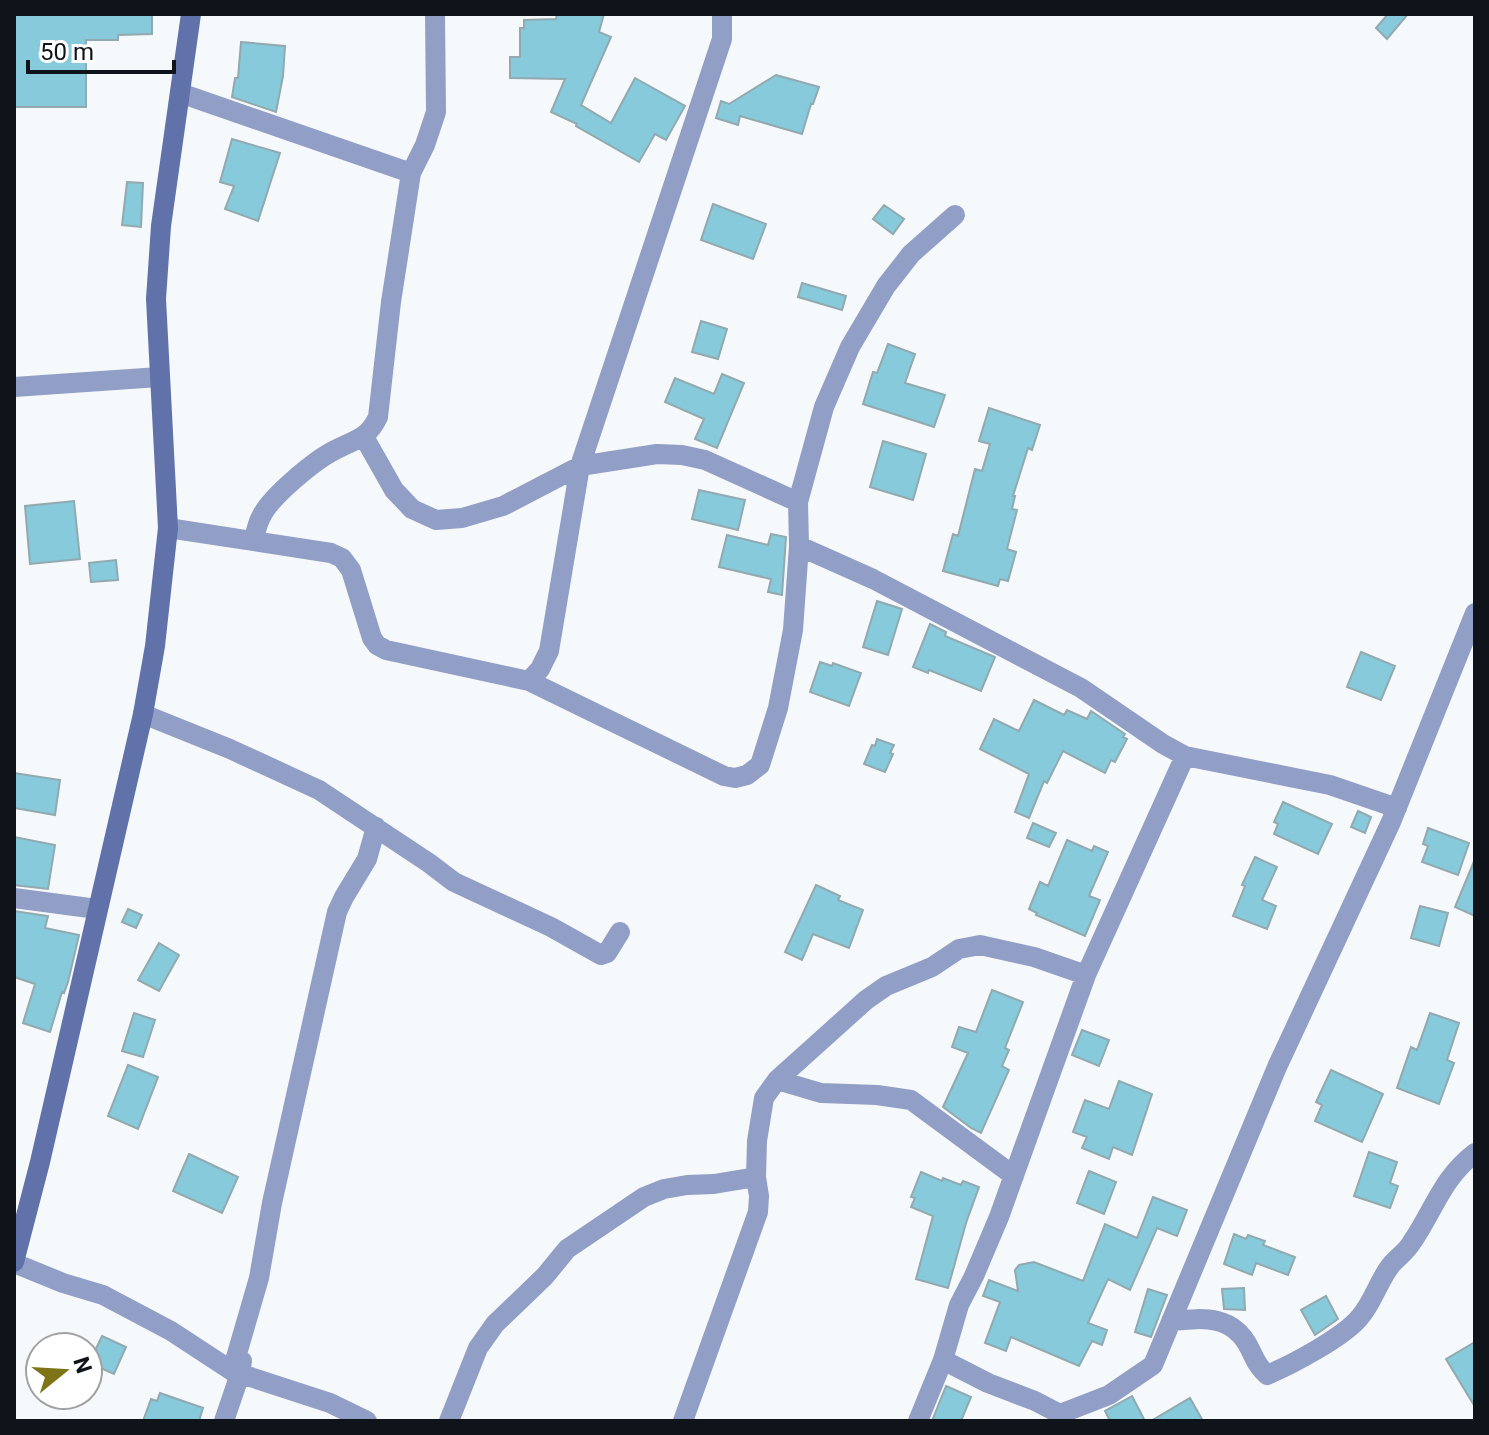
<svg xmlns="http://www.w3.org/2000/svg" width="1489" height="1435" viewBox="0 0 1489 1435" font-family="Roboto,sans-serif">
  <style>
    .building { fill: #86cadb; stroke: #91a9af; stroke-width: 2 }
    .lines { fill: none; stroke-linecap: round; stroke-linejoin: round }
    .street { stroke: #919ec5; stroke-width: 20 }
    .secondary { stroke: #6171a9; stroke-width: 20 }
  </style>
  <rect width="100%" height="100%" fill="#f6f9fc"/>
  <path class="building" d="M14,14H152V34L118,35V40H86V107H14Z
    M557,14H604L599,32L611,37L581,105L611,123L635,78L685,106L666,140L655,134L639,162L576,126L577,124L551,112L565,79L510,78V57H520V28H524V20L556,19Z
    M1388,14H1408L1387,39L1376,28Z
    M241,42L285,46L283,76L276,112L232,97L235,78H238Z
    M776,75L819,87L813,104H811L802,134L740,116L738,125L716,118L721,101L729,104Z
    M232,139L280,153L258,221L225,209L234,186L220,182Z
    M127,182L143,183L141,227L122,225Z
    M713,204L766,224L753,259L701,240Z
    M884,205L904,219L893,234L873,219Z
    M802,283L846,296L842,310L798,297Z
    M701,321L727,329L718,359L692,352Z
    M888,344L915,354L905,383L945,395L934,427L863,404L873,372L877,373Z
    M722,374L744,383L717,448L695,439L704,419L665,402L675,378L714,394Z
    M989,408L1040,425L1032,450L1028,448L1013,496H1015L1012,509L1017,510L1007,549L1016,552L1008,581L1000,579L998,586L943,571L953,534L958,536L975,469L982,471L990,444L979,441Z
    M883,441L926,454L913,500L870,487Z
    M699,490L745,500L738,530L692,519Z
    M74,501L80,559L30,564L25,506Z
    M771,534L786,537L782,595L768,592L771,579L719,567L727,535L768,545Z
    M116,560L118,580L91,582L89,563Z
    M877,601L902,609L888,655L863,647Z
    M930,624L946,632L945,636L995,657L981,691L929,670L928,673L913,667Z
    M1361,652L1395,666L1381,700L1347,687Z
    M820,662L832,666L833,663L861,673L849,706L810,692Z
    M1034,700L1064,715L1067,710L1087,719L1091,711L1125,734L1123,737L1127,739L1115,762L1111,760L1105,773L1063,751L1047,783L1044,781L1029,818L1015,812L1029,774L980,749L994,719L1019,731Z
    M877,739L894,745L890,753L893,754L885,772L864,764L872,745L875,746Z
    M14,773L60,780L55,815L14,808Z
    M1283,802L1332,824L1318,854L1274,834L1278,824L1274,822Z
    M1358,811L1371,817L1365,833L1351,827Z
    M1033,823L1056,833L1049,847L1027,838Z
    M1428,828L1469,843L1458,875L1422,862L1428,846L1423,844Z
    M14,837L55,845L48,889L14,885Z
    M1067,840L1092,851L1094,846L1108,852L1089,896L1100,900L1085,936L1036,915L1037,913L1029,909L1040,882L1048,886Z
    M1255,857L1277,867L1262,900L1276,906L1267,929L1233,916L1245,886L1242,885Z
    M1475,859V916L1455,907Z
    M816,885L840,896L838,900L863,910L849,948L813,934L802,960L785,952Z
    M1420,906L1448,913L1439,946L1411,938Z
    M128,909L142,915L136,928L122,922Z
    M14,911L48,916L45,928L79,935L68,982L64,993L62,992L50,1032L23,1023L35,984L14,977Z
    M159,943L179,955L159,991L138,980Z
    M992,990L1023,1002L1005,1048L1009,1050L1002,1066L1009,1070L981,1133L971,1128L943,1107L968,1053L952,1047L959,1027L976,1032Z
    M134,1013L155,1020L143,1057L122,1051Z
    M1430,1013L1459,1023L1447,1060L1454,1063L1439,1104L1397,1088L1411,1047L1417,1050Z
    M1082,1030L1109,1040L1099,1066L1072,1055Z
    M128,1065L158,1077L138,1129L108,1116Z
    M1331,1070L1383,1094L1362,1142L1315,1121L1322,1105L1316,1102Z
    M1119,1081L1152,1094L1132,1155L1113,1147L1109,1159L1082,1148L1087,1137L1073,1132L1085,1100L1109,1109Z
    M1369,1152L1397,1162L1390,1183L1398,1186L1390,1208L1354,1196Z
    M189,1154L238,1177L222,1213L173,1191Z
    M1089,1171L1116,1182L1104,1214L1077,1203Z
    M921,1172L942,1181L943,1178L961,1185L963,1181L979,1187L966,1223L948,1288L916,1279L933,1216L911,1207L915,1198L911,1197Z
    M1153,1197L1187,1210L1177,1236L1157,1228L1130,1290L1108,1279L1088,1323L1107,1330L1102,1345L1092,1341L1079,1366L1011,1337L1006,1351L985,1343L1000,1302L983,1296L989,1280L1018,1291L1015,1270L1019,1265L1034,1262L1083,1281L1105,1224L1137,1238Z
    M1234,1234L1246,1239L1248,1235L1265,1241L1263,1245L1295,1257L1288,1275L1256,1263L1252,1275L1224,1264Z
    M1244,1288L1245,1310L1224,1309L1222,1289Z
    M1148,1289L1167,1295L1151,1337L1135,1332Z
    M1326,1296L1338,1319L1315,1335L1301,1310Z
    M102,1336L126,1347L114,1374L89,1363Z
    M1475,1342V1407L1446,1359Z
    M946,1386L971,1397L961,1421H932Z
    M160,1393L203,1408L199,1421H143L151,1399L157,1401Z
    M1132,1396L1145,1421H1110L1105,1411Z
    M1190,1398L1203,1421H1151Z"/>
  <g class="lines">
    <path class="street" d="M180,93L411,173
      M14,387L159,377
      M364,437L394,490L412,509L436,520L462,518L503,506L580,466L657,454L682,455L705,460L798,502
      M168,528L331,553L342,558L351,570L372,638L377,645L386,650L529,681L724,776L735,778L747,775L760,765L778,708L793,630L799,546L798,502L824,407L850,347L886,286L911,254L955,215
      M253,541C256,533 257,524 261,517C270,497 315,460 335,450C355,439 367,440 378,417L391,302L411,173L425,145L436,112L435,14
      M799,546L873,579L1081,688L1163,744L1185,756L1330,785L1397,808
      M529,681L540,669L549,651L580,466L722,39V14
      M143,714L230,749L319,790L429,863L454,882L551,927L601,955L607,953L620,932
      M1185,756L1086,975L999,1217L974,1276L959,1305L943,1360L988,1383L1035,1401L1060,1414L1109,1395L1153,1365L1277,1067L1391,822L1475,613
      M14,898L97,909
      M777,1080L821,1093L877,1095L911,1100L1014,1176
      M14,1263L63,1283L103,1295L171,1331L232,1371L330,1403L367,1421
      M1171,1321C1203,1318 1233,1314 1250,1349C1256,1361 1257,1365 1267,1375C1291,1365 1344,1337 1360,1317C1373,1302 1379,1280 1391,1265C1398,1257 1407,1251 1412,1242C1434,1210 1442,1178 1475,1153
      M232,1371L259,1278L272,1203L337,912L344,897L367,859L376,827
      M224,1421L240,1374L242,1361
      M449,1421L478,1348L495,1324L545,1276L567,1249L644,1197L664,1189L687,1185L714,1184L756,1177
      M683,1421L758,1212L759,1196L756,1177L757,1141L764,1098L777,1080L866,1000L886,986L932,967L959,949L980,945L1034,957L1086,975
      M918,1421L943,1360"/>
    <path class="secondary" d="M14,1262L40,1162L143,714L155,646L168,528L156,299L161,226L191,14"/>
  </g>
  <rect width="1489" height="1435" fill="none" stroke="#0e141a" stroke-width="32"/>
  <g transform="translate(64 1371) rotate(72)"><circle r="38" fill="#ffffff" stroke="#9fa1a3" stroke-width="2"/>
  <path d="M0-6L14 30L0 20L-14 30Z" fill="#7d7417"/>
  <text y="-12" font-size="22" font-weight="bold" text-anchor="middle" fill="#0e141a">N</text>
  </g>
  <path d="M28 60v12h146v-12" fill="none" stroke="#0e141a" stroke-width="4"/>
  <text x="40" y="60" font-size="24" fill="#0e141a" stroke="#ffffff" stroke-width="6" paint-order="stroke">50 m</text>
</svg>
